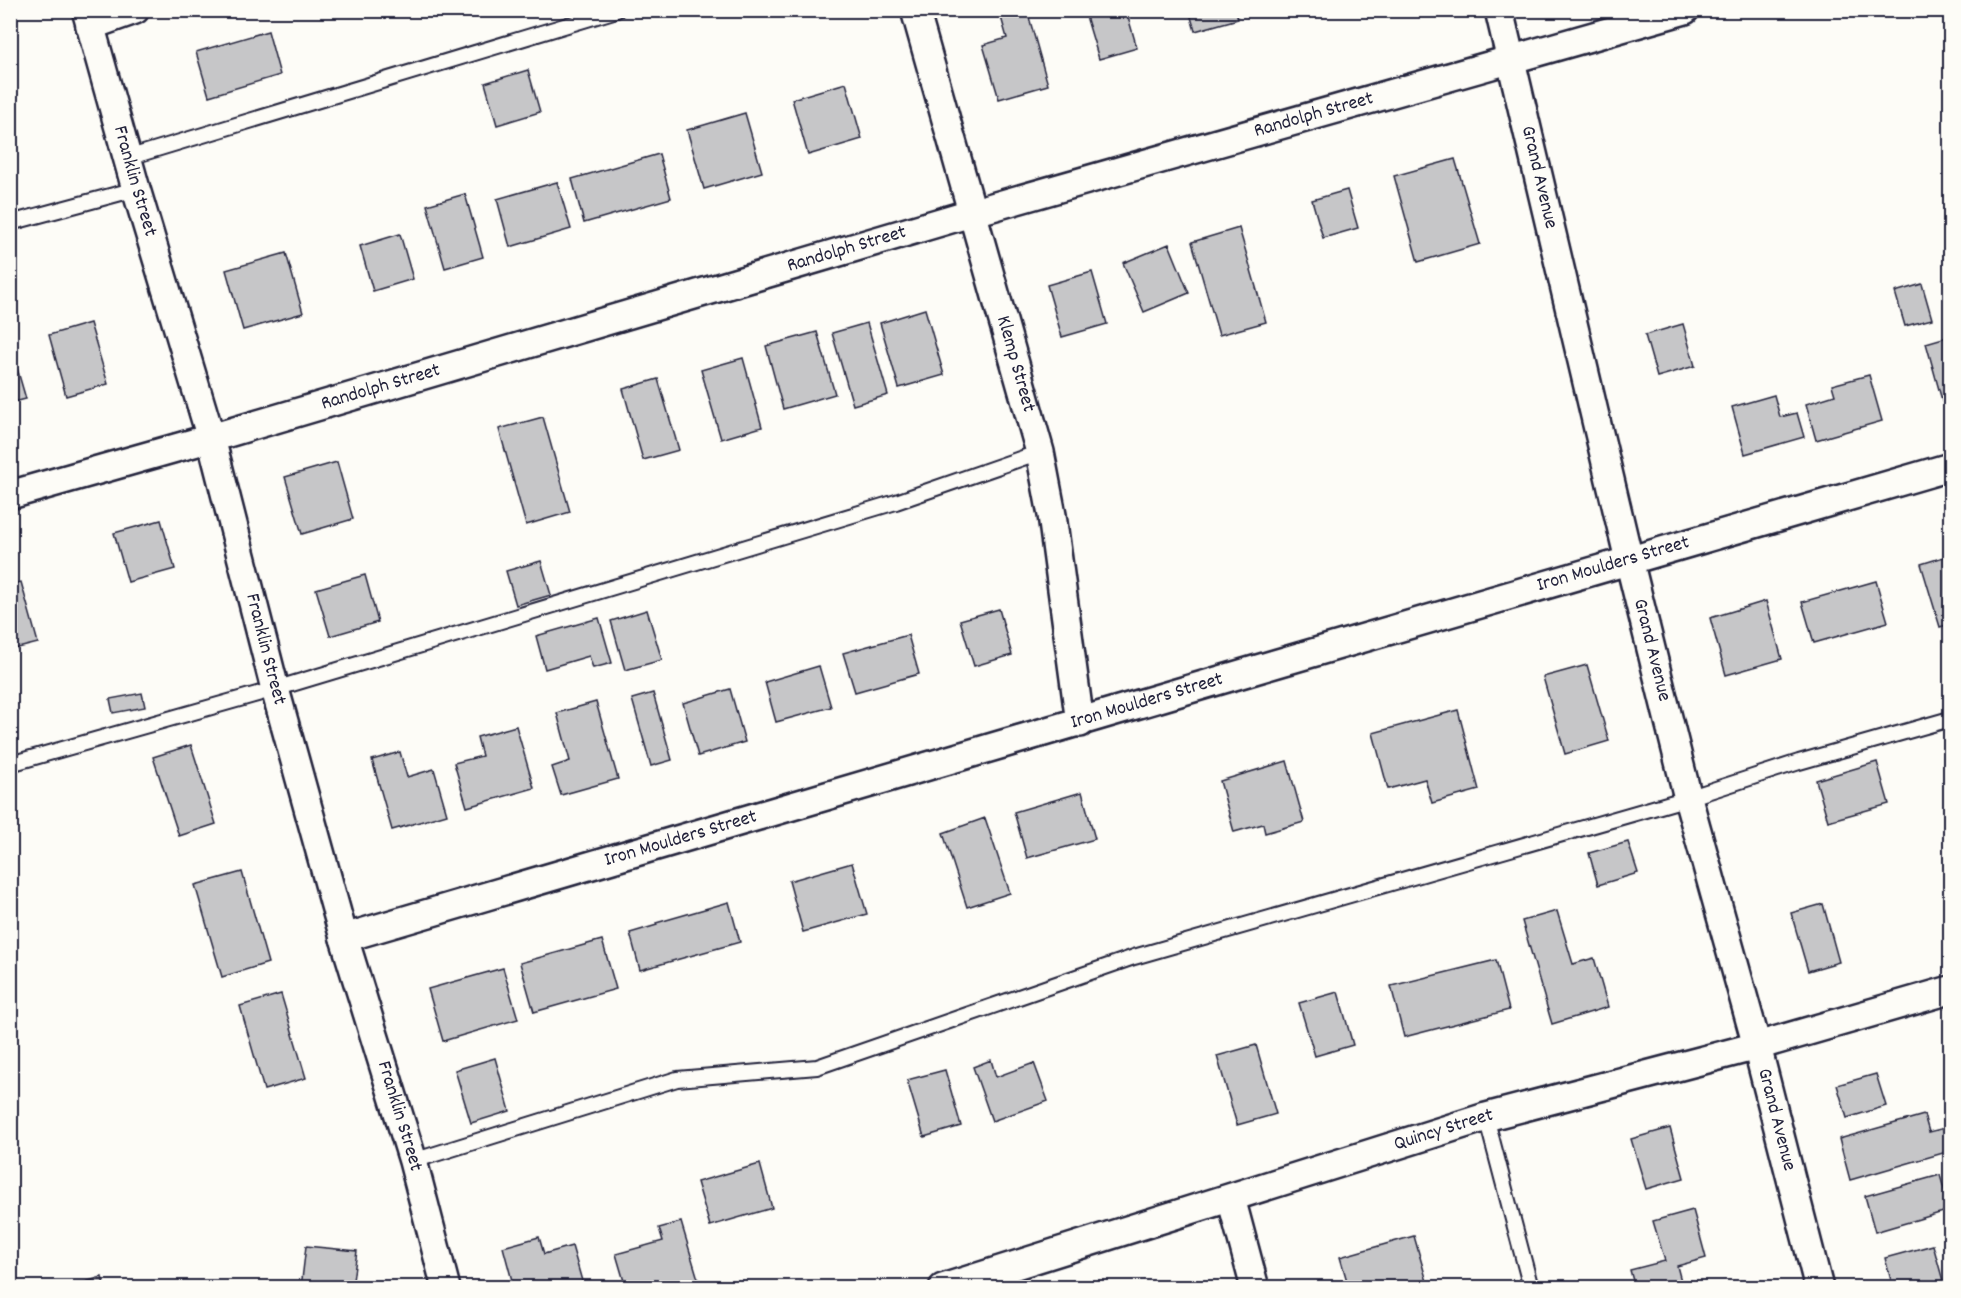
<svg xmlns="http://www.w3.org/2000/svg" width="1961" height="1298" viewBox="0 0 1961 1298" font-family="Dekko,sans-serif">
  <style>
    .building { fill: #c6c6c8; stroke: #22223b; stroke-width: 1.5 }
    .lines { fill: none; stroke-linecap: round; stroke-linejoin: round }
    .lane-casing { stroke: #22223b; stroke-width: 18 }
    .street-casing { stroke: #22223b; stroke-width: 32 }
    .lane { stroke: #fdfcf7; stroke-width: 14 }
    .street { stroke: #fdfcf7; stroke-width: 27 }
    .labels { text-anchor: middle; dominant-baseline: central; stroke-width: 4.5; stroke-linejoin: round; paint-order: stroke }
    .street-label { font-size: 20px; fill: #22223b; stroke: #fdfcf7 }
  </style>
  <rect width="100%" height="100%" fill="#fdfcf7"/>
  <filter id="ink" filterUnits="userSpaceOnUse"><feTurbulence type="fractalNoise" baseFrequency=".0167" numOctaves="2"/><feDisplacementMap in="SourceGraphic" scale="12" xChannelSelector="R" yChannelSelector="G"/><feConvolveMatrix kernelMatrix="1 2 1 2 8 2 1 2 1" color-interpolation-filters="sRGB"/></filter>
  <g filter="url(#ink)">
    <path class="building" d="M999,10H1027L1048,85L999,99L983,45L1007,38Z
      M1104,10H1126L1137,48L1099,59L1086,16Z
      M1189,10H1236L1238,19L1195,31Z
      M268,31L280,75L209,96L196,52Z
      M528,70L540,112L497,125L485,83Z
      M846,83L862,139L808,155L792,99Z
      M745,113L762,172L704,189L687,130Z
      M659,154L671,198L584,223L572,179Z
      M1455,159L1480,244L1418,262L1394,176Z
      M557,182L571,229L510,247L497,199Z
      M1347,190L1358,228L1323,238L1312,200Z
      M465,194L483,257L445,268L427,205Z
      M1239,228L1266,322L1219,335L1192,242Z
      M400,234L413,279L373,291L360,246Z
      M1169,244L1189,293L1144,312L1123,263Z
      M286,253L303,313L243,330L226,270Z
      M1092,272L1107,324L1062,337L1047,285Z
      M1922,284L1932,319L1905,326L1895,292Z
      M925,309L944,375L899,388L880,323Z
      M90,323L108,384L66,396L49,335Z
      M867,323L888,395L853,405L832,333Z
      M1683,324L1695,366L1657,377L1645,335Z
      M817,332L835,394L783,409L766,346Z
      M1950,336V402L1943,404L1926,343Z
      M10,344L26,399L10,403Z
      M743,358L762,427L721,439L701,370Z
      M1869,375L1882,421L1816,440L1806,404L1835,395L1832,385Z
      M658,379L679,450L643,460L623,389Z
      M1774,395L1780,417L1797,413L1804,437L1745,454L1732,407Z
      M543,417L570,512L526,525L499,429Z
      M337,462L353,519L302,534L285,477Z
      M161,520L175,569L128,582L114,533Z
      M1950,555V624L1940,627L1921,564Z
      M541,561L551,595L516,605L506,571Z
      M365,575L378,622L330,636L316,589Z
      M1876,581L1888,622L1814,643L1802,602Z
      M21,582L38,643L10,650V584Z
      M1766,601L1782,659L1726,675L1710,618Z
      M999,609L1012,655L974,666L960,620Z
      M647,610L662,660L625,670L611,621Z
      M599,618L612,663L593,668L589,656L545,669L536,636Z
      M908,635L919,674L855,692L843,653Z
      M1587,665L1609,741L1565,754L1543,677Z
      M819,666L831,707L776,722L765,682Z
      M730,689L745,742L698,756L683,703Z
      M142,693L145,707L113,713L110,699Z
      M653,693L672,760L651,766L632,699Z
      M596,702L618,779L561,795L552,767L570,761L557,713Z
      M1458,710L1479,790L1432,803L1425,779L1388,789L1373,733Z
      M516,726L534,788L467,807L454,763L482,756L477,737Z
      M191,745L216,824L179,836L153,757Z
      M400,752L407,777L434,769L447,814L392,830L372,760Z
      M1287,761L1304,822L1265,833L1263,824L1234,832L1220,781Z
      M1877,762L1889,804L1828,821L1816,780Z
      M1082,792L1095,839L1027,858L1014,812Z
      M985,818L1010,893L967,907L943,833Z
      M1628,842L1638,873L1598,885L1589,853Z
      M852,863L867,914L803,932L789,881Z
      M242,872L268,963L222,977L195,885Z
      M729,902L740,942L640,970L630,933L657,925L656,923Z
      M1823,904L1839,962L1808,971L1791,913Z
      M1557,911L1573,964L1594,958L1608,1007L1552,1024L1522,921Z
      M602,940L616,989L534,1012L520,963Z
      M1496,960L1509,1010L1404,1037L1391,986Z
      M503,968L518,1019L443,1041L428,989Z
      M1338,992L1353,1045L1315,1056L1299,1003Z
      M281,994L306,1078L264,1090L240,1006Z
      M1256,1045L1276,1114L1237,1125L1217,1056Z
      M495,1058L510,1111L471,1123L455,1070Z
      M991,1060L996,1077L1034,1063L1048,1101L992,1121L973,1067Z
      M945,1070L961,1126L924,1137L907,1080Z
      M1876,1074L1886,1106L1847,1118L1837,1085Z
      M1924,1115L1929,1132L1945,1128L1950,1151L1850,1180L1839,1139Z
      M1670,1128L1684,1178L1646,1189L1631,1139Z
      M760,1164L772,1208L710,1226L697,1182Z
      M1940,1175L1950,1210L1875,1232L1865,1196Z
      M1693,1210L1706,1258L1677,1266L1681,1281L1660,1288H1635L1630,1270L1665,1261L1653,1221Z
      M681,1222L698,1279L667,1288H626L616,1254L663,1241L659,1228Z
      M1414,1236L1428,1285L1420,1288H1349L1340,1257Z
      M539,1237L544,1254L572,1246L584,1288H514L503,1247Z
      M1933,1245L1945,1288H1893L1885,1258Z
      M306,1246L357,1251L352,1288H301Z
      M102,1277L105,1288H65Z"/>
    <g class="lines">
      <defs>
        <path id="lane" d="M127,158L617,10
          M10,223L136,189
          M10,764L275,689L896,502L1040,452
          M1486,1117L1531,1288
          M413,1161L677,1079L817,1067L1134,957L1688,798L1799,762L1950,719"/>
        <g id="street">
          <path id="s1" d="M86,10L136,189L211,438L275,689L344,938L413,1161L446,1288"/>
          <path id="s2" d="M915,10L1040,452L1052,515L1080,723"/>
          <path id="s3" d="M1499,10L1629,560L1688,798L1757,1046L1819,1288"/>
          <path d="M90,26L135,10"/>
          <path id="s4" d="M10,495L211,438L971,213L1685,10"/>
          <path id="s5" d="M344,938C879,782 1414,621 1950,467"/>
          <path d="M1231,1198L1255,1288"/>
          <path id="s6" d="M943,1288L1486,1117L1757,1046L1950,990"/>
        </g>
      </defs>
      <use href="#lane" class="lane-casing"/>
      <use href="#street" class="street-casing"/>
      <use href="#lane" class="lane"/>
      <use href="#street" class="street"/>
    </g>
  </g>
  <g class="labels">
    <g class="street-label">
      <text stroke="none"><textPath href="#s4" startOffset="1358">Randolph Street</textPath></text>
      <text stroke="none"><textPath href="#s3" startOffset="172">Grand Avenue</textPath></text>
      <text stroke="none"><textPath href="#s1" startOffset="178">Franklin Street</textPath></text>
      <text stroke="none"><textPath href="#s4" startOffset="872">Randolph Street</textPath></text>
      <text stroke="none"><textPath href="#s2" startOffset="368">Klemp Street</textPath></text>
      <text stroke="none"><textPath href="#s4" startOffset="386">Randolph Street</textPath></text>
      <text stroke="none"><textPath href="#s5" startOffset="1323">Iron Moulders Street</textPath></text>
      <text stroke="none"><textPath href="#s1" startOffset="664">Franklin Street</textPath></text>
      <text stroke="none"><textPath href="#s3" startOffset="658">Grand Avenue</textPath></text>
      <text stroke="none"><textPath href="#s5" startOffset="837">Iron Moulders Street</textPath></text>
      <text stroke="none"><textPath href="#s5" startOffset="351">Iron Moulders Street</textPath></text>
      <text stroke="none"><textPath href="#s1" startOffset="1150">Franklin Street</textPath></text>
      <text stroke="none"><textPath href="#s3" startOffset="1144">Grand Avenue</textPath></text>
      <text stroke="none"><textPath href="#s6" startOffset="525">Quincy Street</textPath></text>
    </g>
  </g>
  <rect width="1961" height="1298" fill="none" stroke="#fdfcf7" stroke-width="36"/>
  <rect x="18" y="18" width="1925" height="1262" fill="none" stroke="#22223b" stroke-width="2" filter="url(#ink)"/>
</svg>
